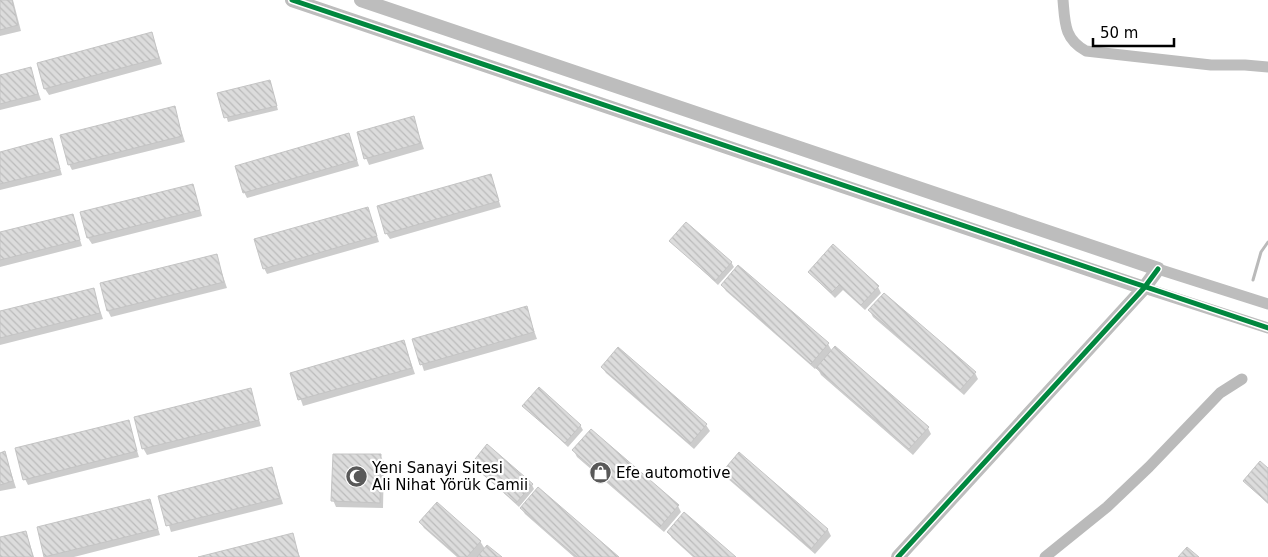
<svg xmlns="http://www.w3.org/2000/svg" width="1268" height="557" viewBox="0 0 1268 557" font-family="'DejaVu Sans',sans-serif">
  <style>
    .shadow { fill: #0003 }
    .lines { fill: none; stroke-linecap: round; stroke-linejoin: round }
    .stream { stroke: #bababa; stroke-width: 3 }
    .canal { stroke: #bababa; stroke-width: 11 }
    .building { fill: url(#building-back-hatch); stroke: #c4c4c4 }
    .minor { stroke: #bdbdbd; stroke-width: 11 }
    .tertiary { stroke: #bdbdbd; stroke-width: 14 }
    .cycleway-casing { stroke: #fff; stroke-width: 8 }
    .cycleway { stroke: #00873e; stroke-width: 5 }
    .labels { text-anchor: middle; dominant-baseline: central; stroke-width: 4.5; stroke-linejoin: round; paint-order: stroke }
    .poi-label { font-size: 15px; fill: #000; stroke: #fff; text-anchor: start }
  </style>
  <defs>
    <pattern id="building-back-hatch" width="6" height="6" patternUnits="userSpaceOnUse" patternTransform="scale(1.25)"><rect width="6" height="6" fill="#dcdcdc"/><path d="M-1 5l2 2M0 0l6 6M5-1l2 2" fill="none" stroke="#bbb"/></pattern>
  </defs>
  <rect width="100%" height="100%" fill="#fff"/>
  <path class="shadow" d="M0,0H13L21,31L0,36Z
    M152,34L162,64L49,95L45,89L39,64Z
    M30,69L41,100L0,110V77Z
    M270,81L278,110L228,122L219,94Z
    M174,108L185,142L72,170L69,164Z
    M413,118L424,149L369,165L366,158Z
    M349,135L359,166L247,198L244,192Z
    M52,140L62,175L0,190V153Z
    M490,175L501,207L390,239L386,233Z
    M193,186L202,216L92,244L88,238L82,213Z
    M368,208L379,242L267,274L264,268Z
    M72,215L82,246L0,267V233Z
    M671,241L731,262L734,267L718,285Z
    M216,255L227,288L111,317L108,311L101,284Z
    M738,267L828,344L832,351L928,428L931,434L913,455L821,375L817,367L815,369L726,291L722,285Z
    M809,272L878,287L881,293L865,310L843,290L835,298Z
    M93,289L103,319L0,345V312Z
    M526,308L537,339L424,371L414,340Z
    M870,311L975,373L978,379L964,395L873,317Z
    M404,342L415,374L303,406L292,374Z
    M602,367L706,425L710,431L694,449L606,373Z
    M250,390L261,426L147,455L143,448Z
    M524,406L580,425L583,430L568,447Z
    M128,421L139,457L28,485L25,479Z
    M574,451L678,506L681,512L664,532L577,457Z
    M5,453L16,488L0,491V454Z
    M739,454L828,530L831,536L815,554L727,478L723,472Z
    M380,455L384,462L383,508L336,507L333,500Z
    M472,464L532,485L534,489L519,507Z
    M272,469L283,504L171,532L160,497Z
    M1268,469V504L1244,481Z
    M149,500L160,535L74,557H46L38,528Z
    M521,508L617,557H574L525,514Z
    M420,522L480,541L485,549L500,557H457L424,528Z
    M26,532L34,557H0V539Z
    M668,532L734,557H693L672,538Z
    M292,535L300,557H204Z"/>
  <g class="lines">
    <path class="stream" d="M1253,280L1261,252L1268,242"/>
    <path class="canal" d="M1045,557L1107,507L1149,467L1220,393L1242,379"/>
  </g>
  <path class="building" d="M0,0H12L18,25L0,30Z
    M152,32L159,58L44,89L37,63Z
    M31,67L38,94L0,104V75Z
    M270,80L277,106L224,118L217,93Z
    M175,106L182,136L68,165L60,135Z
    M414,116L421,143L364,159L357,132Z
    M349,133L357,160L243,193L235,166Z
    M52,138L60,169L0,184V152Z
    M491,174L499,201L385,234L377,206Z
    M193,184L200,210L87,238L80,212Z
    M368,207L377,236L263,269L254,239Z
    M73,214L80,240L0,260V232Z
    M686,222L732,262L715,281L669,241Z
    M833,244L879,286L861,305L839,285L831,293L808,272Z
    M217,254L224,282L107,311L100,283Z
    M738,265L829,343L811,364L721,285Z
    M94,288L100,313L0,338V311Z
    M884,293L976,372L960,390L868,310Z
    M527,306L534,332L420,365L412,339Z
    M404,340L412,368L298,400L290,373Z
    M835,346L929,427L909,449L816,368Z
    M618,347L707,424L690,444L601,367Z
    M539,387L581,425L565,443L522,406Z
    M251,388L259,420L142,449L134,417Z
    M129,420L137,451L23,480L15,448Z
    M591,429L679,505L660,527L572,450Z
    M487,444L533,484L516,503L471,464Z
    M5,451L13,481L0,485V453Z
    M739,452L828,529L811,549L722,472Z
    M333,454H381L380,503L331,501Z
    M1260,461L1268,468V503L1243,481Z
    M272,467L280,498L166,526L158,496Z
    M538,487L619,557H577L520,508Z
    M150,499L158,529L44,557L37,527Z
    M437,502L481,541L467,557H459L419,522Z
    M684,512L736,557H695L667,532Z
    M26,531L33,557H0V537Z
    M293,533L299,557H198Z
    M487,545L502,557H477Z
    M1187,547L1199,557H1178Z"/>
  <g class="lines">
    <path class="minor" d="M1063,0C1065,23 1064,39 1086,51L1211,65H1245L1268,67
      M1158,269L1268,304
      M1144,288L1268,328"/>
    <path class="tertiary" d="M292,0L1144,288
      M361,0L1158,269L1144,288L898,557"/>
    <defs>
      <path id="cycleway" d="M292,0L1268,328
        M898,557L1144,288L1158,269"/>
    </defs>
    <use href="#cycleway" class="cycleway-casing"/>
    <use href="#cycleway" class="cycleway"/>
  </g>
  <defs>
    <symbol id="shop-disc" viewBox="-11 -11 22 22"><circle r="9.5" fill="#595959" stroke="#fff"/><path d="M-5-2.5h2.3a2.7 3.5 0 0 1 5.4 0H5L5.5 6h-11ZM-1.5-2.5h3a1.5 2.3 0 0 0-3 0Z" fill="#fff"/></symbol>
    <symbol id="mosque-disc" viewBox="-11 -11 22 22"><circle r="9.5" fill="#595959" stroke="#fff"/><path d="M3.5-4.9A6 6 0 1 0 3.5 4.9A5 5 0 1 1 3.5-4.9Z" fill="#fff"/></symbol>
  </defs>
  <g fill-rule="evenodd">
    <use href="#shop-disc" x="588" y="460" width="25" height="25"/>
    <use href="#mosque-disc" x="344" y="464" width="25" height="25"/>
  </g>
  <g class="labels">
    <g class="poi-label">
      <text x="372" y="468">Yeni Sanayi Sitesi<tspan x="372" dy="17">Ali Nihat Yörük Camii</tspan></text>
      <text x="616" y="473">Efe automotive</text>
    </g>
  </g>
  <path d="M1093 38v8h81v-8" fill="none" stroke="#000000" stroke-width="2.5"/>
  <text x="1100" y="38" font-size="15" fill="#000000" stroke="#ffffff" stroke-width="4" paint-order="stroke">50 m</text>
</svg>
